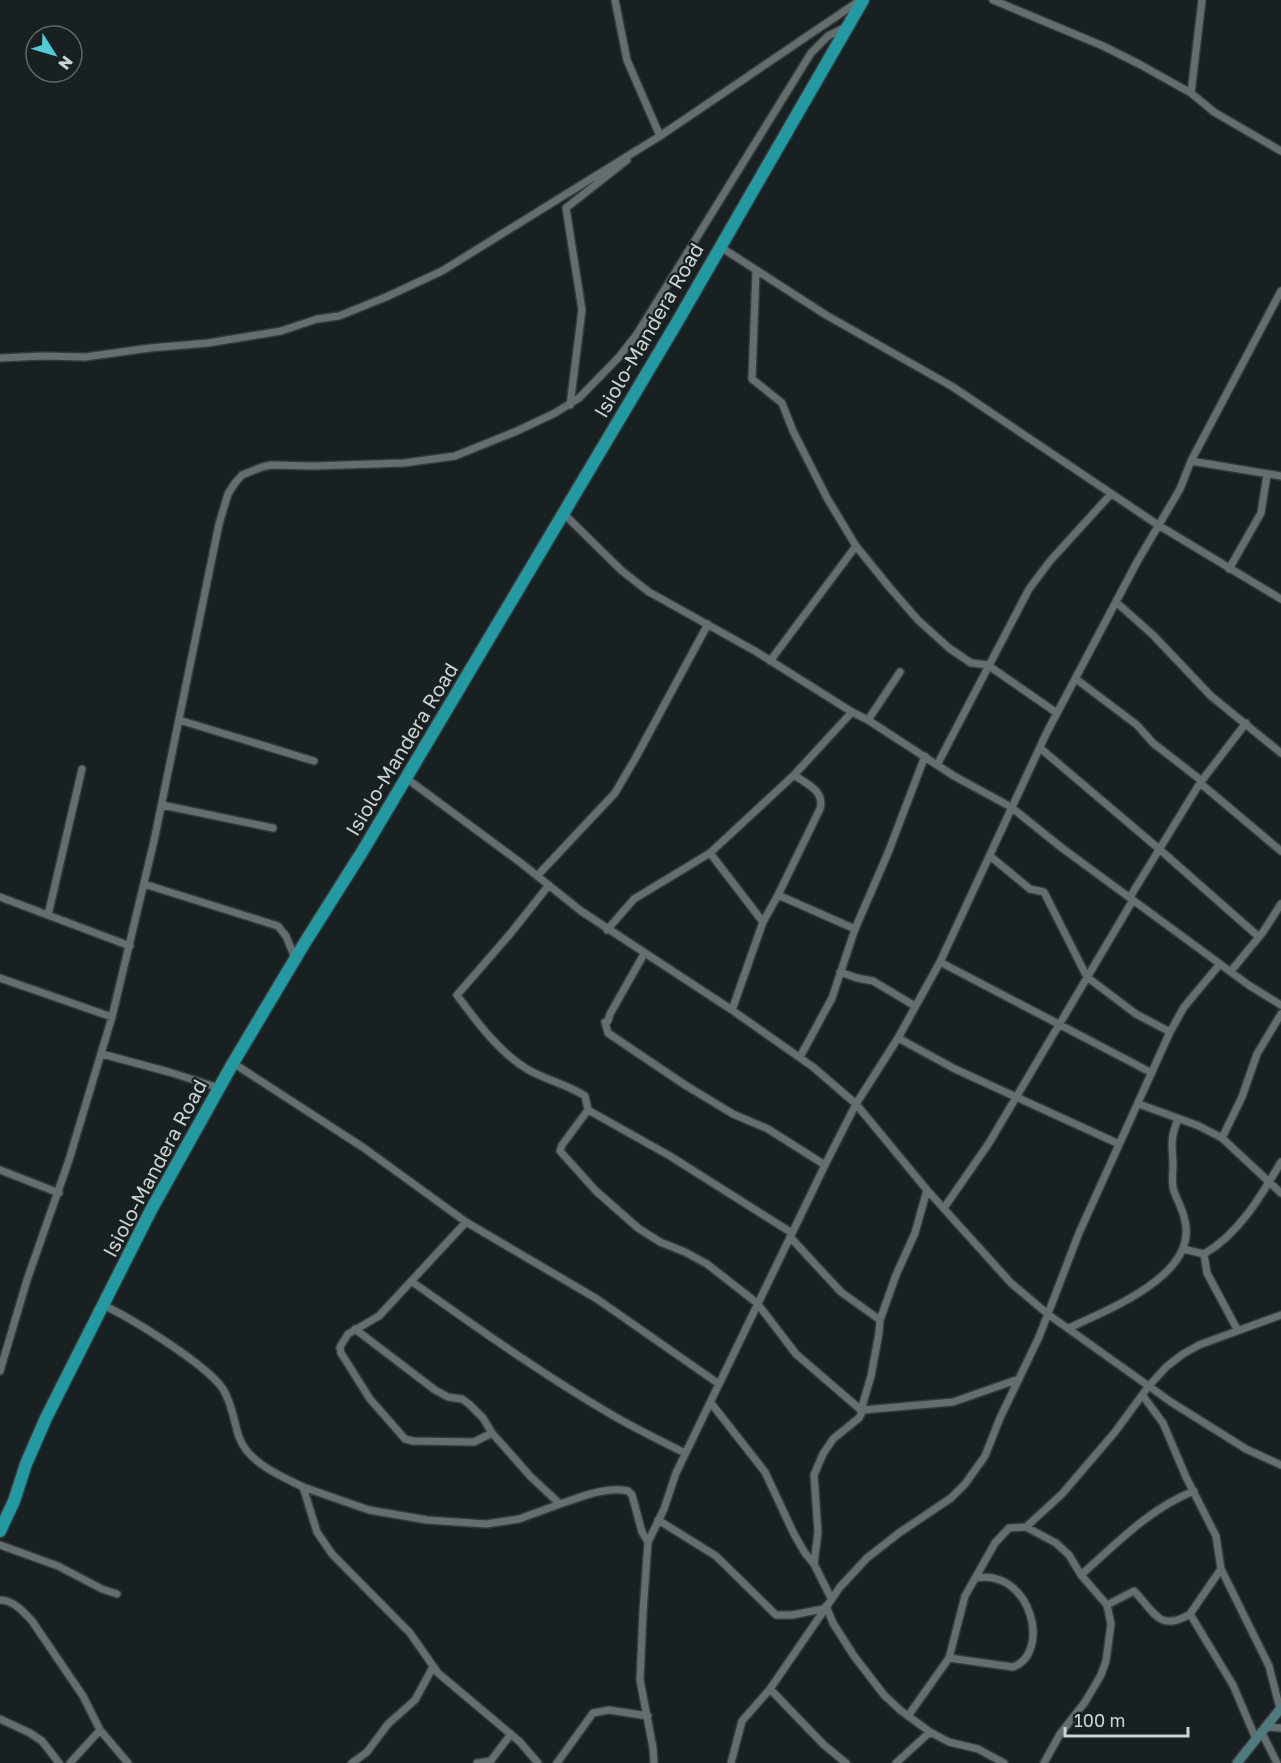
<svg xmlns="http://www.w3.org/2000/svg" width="1281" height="1763" viewBox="0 0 1281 1763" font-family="'Golos Text',sans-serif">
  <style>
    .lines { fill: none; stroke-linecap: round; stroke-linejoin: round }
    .street-casing { stroke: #343a3b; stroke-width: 10 }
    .secondary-casing { stroke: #343a3b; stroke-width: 12 }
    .highway-casing { stroke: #343a3b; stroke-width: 15 }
    .street { stroke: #646e6e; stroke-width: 7 }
    .secondary { stroke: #507b7e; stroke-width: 9 }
    .highway { stroke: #239aa2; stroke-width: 12 }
    .labels { text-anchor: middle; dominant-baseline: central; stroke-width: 4.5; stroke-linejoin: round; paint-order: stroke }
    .street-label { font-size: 20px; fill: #cdd3d3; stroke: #182021 }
  </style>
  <rect width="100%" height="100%" fill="#182021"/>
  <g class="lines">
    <defs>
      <path id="street" d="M615,0L627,60L660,136L658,137
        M993,0L1103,46L1139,64L1191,93L1214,112L1281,151
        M1191,93L1202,0
        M719,246L826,315L953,387L1158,525L1281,599
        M756,271L752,379L782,403L793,431L827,498L856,546L890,588L918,620L949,648L971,663L990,665
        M0,358L43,356L85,357L150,348L208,343L281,331L317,319L339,316L386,297L442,271L660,136L859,1
        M570,405L582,310L566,208L627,160
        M1191,461L1281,476
        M563,513L622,571L649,592L755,651L852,712L868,720L954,776L1011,807L1062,848L1250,986L1281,1005
        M1229,569L1261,513L1267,475
        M1116,602L1153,635L1211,696L1281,753
        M770,661L856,546
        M989,666L1057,713
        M1076,679L1137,725L1153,743L1202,781
        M179,720L314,761
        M868,720L900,672
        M1040,748L1158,848L1259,937
        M937,765L1029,589L1050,561L1111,494
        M406,778L521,863L581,911L732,1010L813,1067L856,1104L927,1190L1011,1283L1049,1315L1171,1402L1246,1449L1281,1465
        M1200,783L1281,851
        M162,805L273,828
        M710,853L763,922
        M990,856L1030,889L1044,892L1087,977L1136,1014L1170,1032
        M537,876L615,793L635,759L708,624
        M144,884L278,926L286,936L295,958
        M549,885L510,934L457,995C476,1021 499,1052 527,1069C545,1080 567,1084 585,1096L588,1110L562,1145L560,1151L596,1191L638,1228L660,1242L685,1252L707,1264L757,1303L796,1354L861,1410
        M778,895L855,929
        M0,897L130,946
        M1130,897L1200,783L1246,723
        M48,915L82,769
        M607,930L634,899L710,853L794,775L852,712
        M644,954L610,1014L608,1021L605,1022L608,1033L685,1085L733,1114L768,1129L825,1165
        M940,962L1152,1073
        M1231,971L1263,932L1281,904
        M840,972L857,978L873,981L915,1006
        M0,978L112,1017
        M732,1010L763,922L778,895L820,809C825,791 807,784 794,775
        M898,1038L955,1069L1119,1144
        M102,1054L169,1072L219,1088
        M800,1057L832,998L855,929L888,853L925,756
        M233,1063L364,1148L466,1222L597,1299L719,1384
        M1139,1104L1199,1126L1222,1138L1281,1193
        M588,1110L670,1156L792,1233
        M1222,1138L1242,1097L1257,1054L1281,1014
        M0,1170L59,1193
        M944,1208L989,1143L1133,900
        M466,1222L379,1316L348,1334L340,1347L341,1353L370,1399L405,1439L413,1441L474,1442L492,1433
        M790,1237L841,1292L880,1320
        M1183,1249L1204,1254C1239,1234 1261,1196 1281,1162
        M1204,1254L1207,1273L1237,1329
        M411,1281C475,1326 539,1372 607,1412C632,1427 659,1440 685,1453
        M103,1305C131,1318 206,1364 223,1389C232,1403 234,1422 239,1437C248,1463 281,1476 303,1487L317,1532L332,1554L410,1633L438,1673L520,1742L538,1763
        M1069,1328C1109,1309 1202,1274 1184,1217C1182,1208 1177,1200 1174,1191C1171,1182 1173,1173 1173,1164C1172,1144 1170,1139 1178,1119
        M355,1329L435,1390L448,1397L462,1399L469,1404L483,1418L492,1433L531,1477L560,1504C581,1497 606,1486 628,1491L632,1495L642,1532L648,1542
        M0,1371L27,1280L69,1160L112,1017L154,841L219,524L228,494L235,483L242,475L262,467L271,465L313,466L404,463L455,456L517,431L555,413L579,398L619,357L637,334L811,53L828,36L844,28
        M1143,1396L1163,1423L1186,1477L1216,1536L1221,1569L1269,1666L1280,1709
        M711,1403L765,1472L794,1534L805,1553L814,1564L831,1598
        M863,1410L953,1402L1019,1379
        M303,1487L369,1510L427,1520L486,1524L519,1519L560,1504
        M658,1520L716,1556L776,1615H792L823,1609
        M1026,1527L1062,1494L1115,1432L1148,1387L1166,1367L1183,1354L1199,1345L1281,1315
        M0,1545L58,1566L102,1589L117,1594
        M814,1564L818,1532L814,1475L823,1454L833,1439L859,1418L863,1410H861L871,1376L879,1333L880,1320L896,1275L915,1233L927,1190
        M1221,1569L1190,1614L1233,1685L1256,1739
        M1081,1575C1116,1544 1150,1508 1194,1491
        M0,1600C13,1600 24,1612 32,1621L83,1696L100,1730L128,1763
        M1107,1605L1134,1591C1154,1611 1159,1633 1190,1614
        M826,1606L833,1623L854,1656L884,1695L900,1710L930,1732L949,1742L978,1749L1004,1763
        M949,1658L1013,1667C1052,1653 1031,1568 976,1578
        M770,1689L824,1745L846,1763
        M908,1716L949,1658L965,1596L995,1543L1009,1528L1026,1527L1056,1543L1069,1555L1081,1575L1107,1605L1111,1624L1106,1661L1101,1675L1085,1702L1060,1734L1044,1763
        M0,1719L30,1733L42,1741L59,1763
        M1266,1727L1281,1728
        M1262,1733L1277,1763
        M70,1763L100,1730
        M352,1763L367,1752L388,1724L415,1700L433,1667
        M477,1763L491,1761
        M489,1763L511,1734
        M557,1763L593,1713L609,1710L648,1716
        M654,1763L653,1748L640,1680L643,1612L648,1542L664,1509L676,1473L825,1165L856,1104L898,1038L940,962L1047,732L1137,562L1180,489L1191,461L1281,291
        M731,1763L742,1721L770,1689L840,1587L867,1558L899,1533L951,1498L965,1484L985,1456L1000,1418L1039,1337L1079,1233L1170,1032L1184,1007L1220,964
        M896,1763L930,1732"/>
      <path id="secondary" d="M1237,1763L1281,1708"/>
      <path id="highway" d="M0,1531L14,1501L26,1464L46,1418L151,1210L233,1063L304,944L362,852L676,324L863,0"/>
    </defs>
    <use href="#street" class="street-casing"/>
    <use href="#secondary" class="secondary-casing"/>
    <use href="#highway" class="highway-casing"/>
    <use href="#street" class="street"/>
    <use href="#secondary" class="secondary"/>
    <use href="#highway" class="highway"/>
  </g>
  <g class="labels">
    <g class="street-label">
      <text transform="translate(648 330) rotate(-60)">Isiolo-Mandera Road</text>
      <text transform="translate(401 749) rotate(-59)">Isiolo-Mandera Road</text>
      <text transform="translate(154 1168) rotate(-62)">Isiolo-Mandera Road</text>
    </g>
  </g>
  <g transform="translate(54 54) rotate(127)"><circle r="28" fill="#182021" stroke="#606868" stroke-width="1.5"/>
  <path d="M0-4.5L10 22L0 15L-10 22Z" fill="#51ccd4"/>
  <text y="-9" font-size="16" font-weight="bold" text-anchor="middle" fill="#cdd3d3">N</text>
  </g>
  <path d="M1065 1727v9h123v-9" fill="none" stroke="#cdd3d3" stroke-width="3"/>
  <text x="1074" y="1727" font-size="18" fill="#cdd3d3" stroke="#182021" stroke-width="4.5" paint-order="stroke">100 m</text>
</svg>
